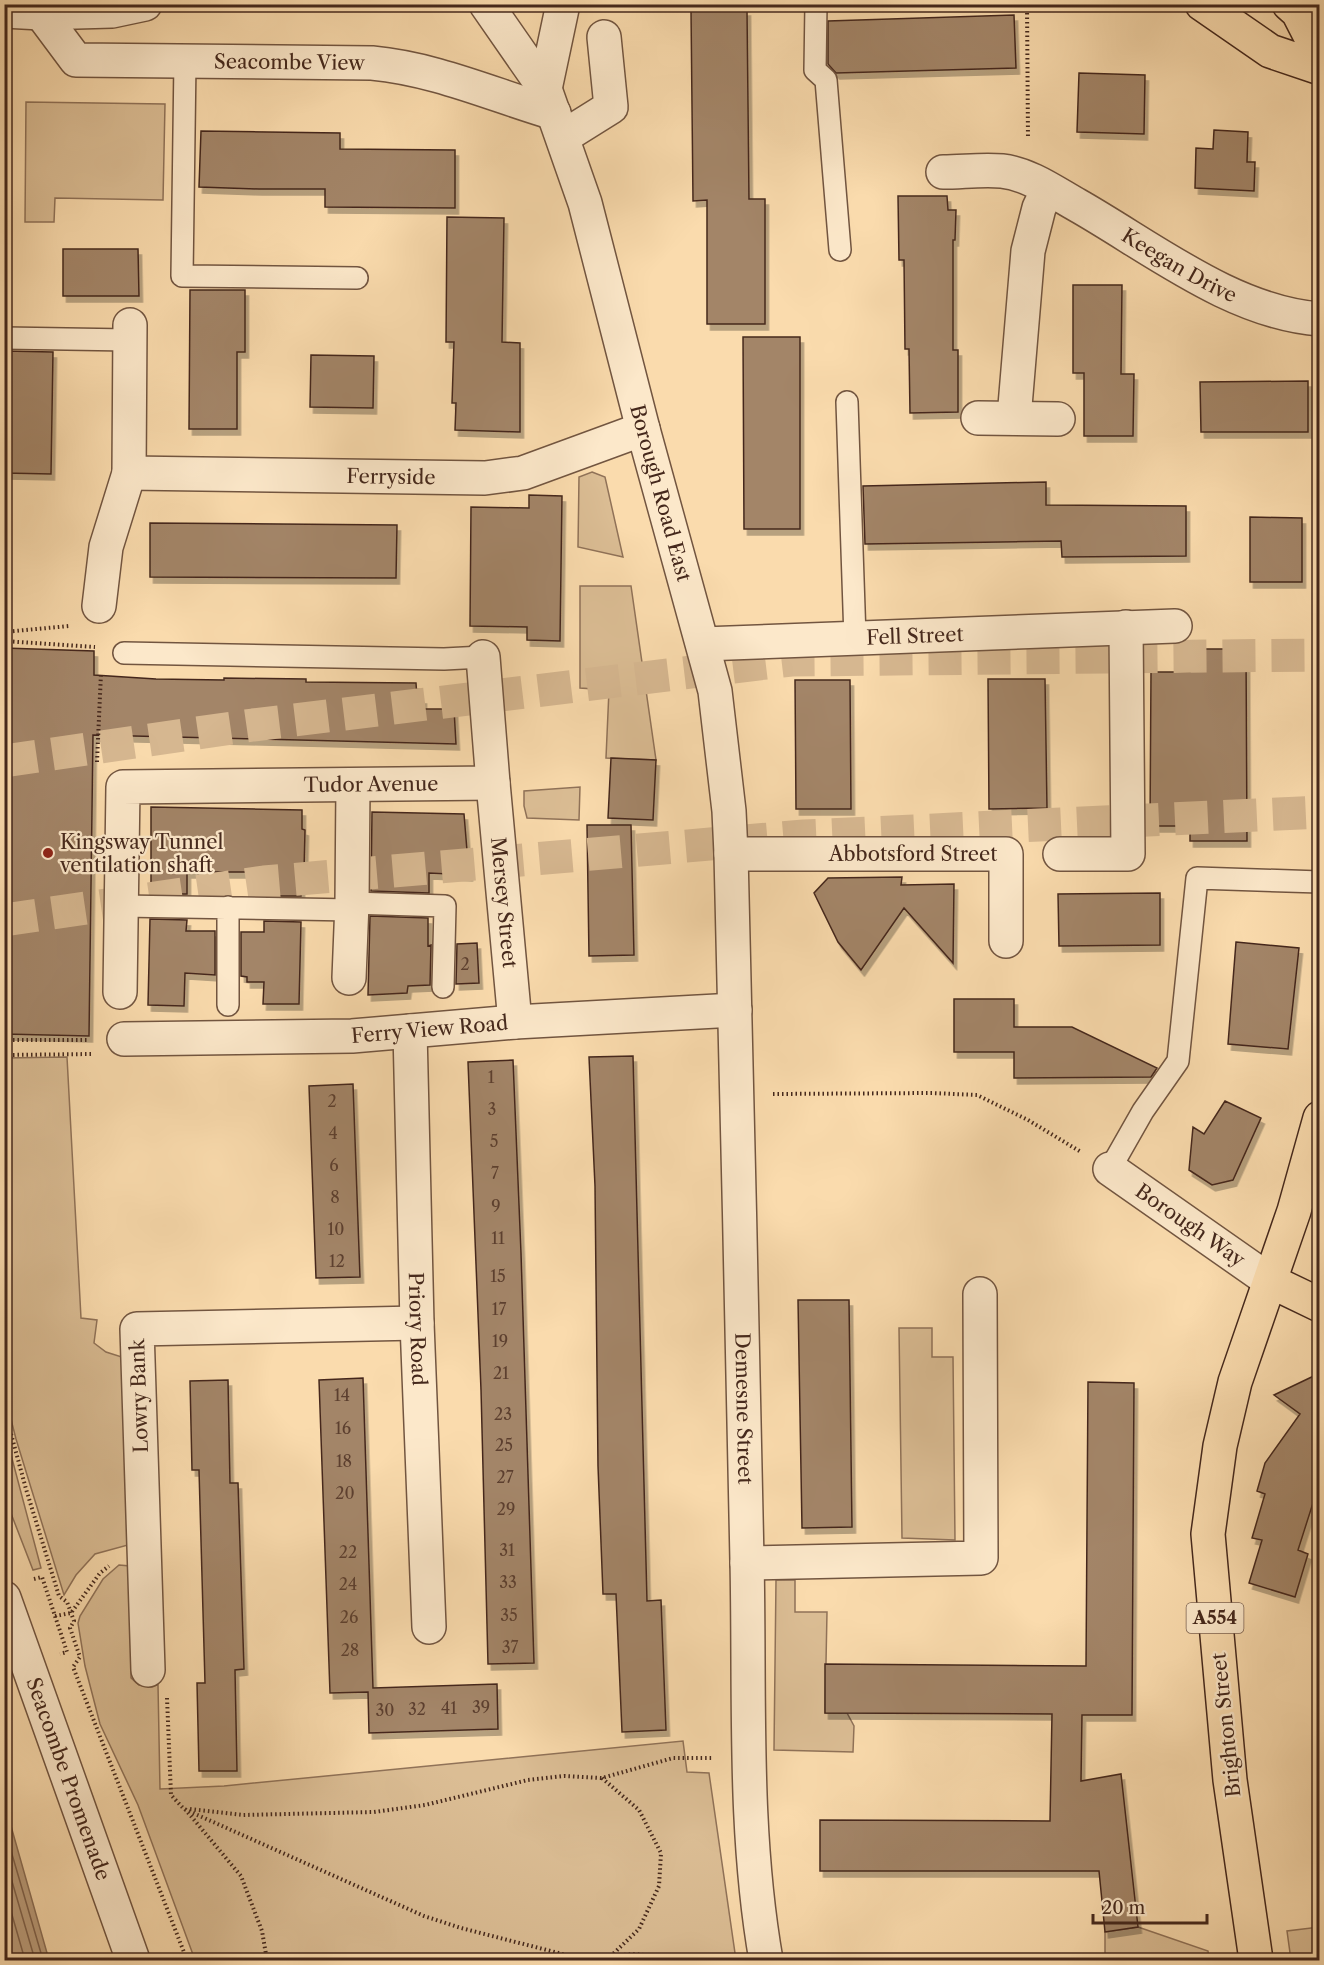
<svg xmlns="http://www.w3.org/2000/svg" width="1324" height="1965" viewBox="0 0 1324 1965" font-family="'Libre Caslon Text',serif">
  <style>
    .green { fill: #dbbd94; stroke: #907258; stroke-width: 1.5 }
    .water { fill: #bc9e7c; stroke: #8c6f56; stroke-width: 1.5 }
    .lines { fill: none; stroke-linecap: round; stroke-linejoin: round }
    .shore { stroke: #80634c; stroke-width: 1.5 }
    .building { fill: #a38567; stroke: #45281c; stroke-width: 1.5; filter: url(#shadow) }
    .highway-tunnel { stroke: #d6b790; stroke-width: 33; stroke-dasharray: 33 16; stroke-linecap: butt }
    .lane-casing { stroke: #725540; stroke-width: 24 }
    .street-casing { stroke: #725540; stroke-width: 36 }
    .primary-casing { stroke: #45281c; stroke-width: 36 }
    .path { stroke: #45281c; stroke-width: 4; stroke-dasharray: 1.5 3; stroke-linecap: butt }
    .lane { stroke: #fce8ca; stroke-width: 21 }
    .street { stroke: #fce8ca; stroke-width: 33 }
    .primary { stroke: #fadbad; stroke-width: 33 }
    .poi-dot { fill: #8f2418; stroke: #fce8ca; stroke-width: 2 }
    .labels { text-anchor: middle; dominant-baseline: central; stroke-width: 4.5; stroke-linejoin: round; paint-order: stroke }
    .number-label { font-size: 16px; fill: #5c3f2f }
    .shield { fill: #fce8ca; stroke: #7c6250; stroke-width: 1.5 }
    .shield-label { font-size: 18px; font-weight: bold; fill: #45281c }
    .street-label { font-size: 20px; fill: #45281c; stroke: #fce8ca }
    .poi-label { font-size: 20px; fill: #45281c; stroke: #fce8ca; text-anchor: start }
  </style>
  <defs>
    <filter id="shadow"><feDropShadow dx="3.5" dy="6" stdDeviation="0" flood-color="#0004"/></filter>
  </defs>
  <rect width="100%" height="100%" fill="#fadbad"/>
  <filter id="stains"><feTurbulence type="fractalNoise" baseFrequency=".00333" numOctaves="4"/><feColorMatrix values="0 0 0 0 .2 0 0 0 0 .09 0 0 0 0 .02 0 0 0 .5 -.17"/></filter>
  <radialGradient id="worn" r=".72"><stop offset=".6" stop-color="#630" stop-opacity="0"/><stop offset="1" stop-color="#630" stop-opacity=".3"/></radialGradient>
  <path class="green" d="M26,102L165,104L163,200L55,198L54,222H25Z
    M592,472L605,477L623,557L578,547L579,477Z
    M580,586H631L656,760L606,758L609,690L580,688Z
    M580,787L579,820L527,818L524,806V791Z
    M67,1057L81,1318L97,1320L94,1343L106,1352L125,1358L128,1545L95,1554L76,1575L64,1595L16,1439L5,1396L4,1058Z
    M899,1328H932V1357H953L955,1540L902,1538Z
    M5,1432L41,1568L33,1570L5,1498Z
    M119,1565L130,1566L131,1678L139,1685H158L160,1789L224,1786L683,1741L687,1772L709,1773L736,1960H195L138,1805L100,1724L85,1666L78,1623L80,1616L103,1579Z
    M776,1580H795V1612H827L825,1713H847L854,1726L853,1752L774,1750Z
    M1138,1927L1208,1951L1209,1960H1105V1932Z
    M1319,1927V1960H1291L1287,1931Z"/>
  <path class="water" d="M5,1805L49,1960H5Z"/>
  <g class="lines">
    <path class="shore" d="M4,1827L43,1960
      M4,1854L35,1960
      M4,1887L25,1960"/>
  </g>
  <path class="building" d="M747,10L749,199H765V324H707V200L693,201L691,11Z
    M1014,15L1016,68L836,73L828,64V21Z
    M1079,73L1145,75L1144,134L1077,132Z
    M1214,130L1248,132L1247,162H1255L1254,191L1195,188L1196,148L1213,149Z
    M201,131L340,133V149L455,150V208L325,207V189H259L199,187Z
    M898,196H947L948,210H956L955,240H953V350H958V412L910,413L909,349H905L904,260H899Z
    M447,217L504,218L502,342L520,343V432L455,430L456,403H452L454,342H446Z
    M63,249H138L139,296H63Z
    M1073,285H1122L1121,374H1134L1133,436H1084V373H1073Z
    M190,290H245V352H237V429H189Z
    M743,337H800V529H744Z
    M4,351L53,352L51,474L4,473Z
    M311,355L374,356L373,408L310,407Z
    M1308,381V432H1201L1200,382Z
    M1046,482V505L1186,506V556L1062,557L1061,541L865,544L863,486Z
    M529,495L562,496L560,641L527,640V627L470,626L471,507L529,508Z
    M1250,517L1302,518V582H1250Z
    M150,523L397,525L396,578L150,577Z
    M4,648L94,651V675L156,679L224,680V678L306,679V682L416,683L417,698H423V709H454L456,744L93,735L89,1036L4,1034Z
    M1190,649H1246L1247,841H1190V826H1150L1151,672H1190Z
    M988,679H1045L1047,808L989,809Z
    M795,680H850L851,809H796Z
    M611,758L656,760L653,820L608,818Z
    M151,807L302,810V829L305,830L304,871H301V896H265V872H187V894H151Z
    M372,812L464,814L469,875L429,873V893L371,891Z
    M587,825H631L634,955L589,956Z
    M902,877L901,885L954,884L953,963L904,908L861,970L838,942L814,893L828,878Z
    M1160,893V945L1059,946L1058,894Z
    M370,916L428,918V946L431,945L430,985L408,986L407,993L368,995Z
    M150,919L187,920L186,931H215V975L185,973L184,1006L148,1005Z
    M264,921L301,922L299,1004H263L264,982H247V977L241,976V932H264Z
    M1236,942L1299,948L1288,1049L1228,1044Z
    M477,943L479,983L456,984L457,944Z
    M954,999H1014V1027H1072L1157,1068L1151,1077L1014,1078V1052H954Z
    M633,1056L647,1601L661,1600L666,1730L622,1732L616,1594H603L598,1466L595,1186L589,1057Z
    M513,1060L521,1253L534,1663L488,1664L481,1390L468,1062Z
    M353,1084L360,1277L316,1278L309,1086Z
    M1225,1101L1261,1118L1233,1180L1212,1185L1189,1170L1193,1127L1204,1134Z
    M798,1300H849L852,1527L802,1528Z
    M1320,1373V1481L1298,1550L1308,1554L1295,1597L1249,1583L1262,1540L1252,1538L1265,1494L1257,1491L1265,1463L1300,1414L1274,1395Z
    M363,1378L373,1688L497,1684L498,1729L369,1733L368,1692L330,1693L319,1380Z
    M228,1380L230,1483H238L244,1669L235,1670L237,1771H199L197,1683H205L199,1470H192L190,1381Z
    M1088,1382L1134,1383L1132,1715H1082L1081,1781L1121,1774L1138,1927L1105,1932L1099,1871H820V1820L1050,1821L1052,1714L825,1713V1664L1086,1666Z"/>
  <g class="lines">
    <path class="highway-tunnel" d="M4,761L253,725L791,660L1320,655
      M4,920L264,882L804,836L1320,812"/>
    <defs>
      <path id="lane" d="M816,4L815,70L826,80L840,250
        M185,61L182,276L357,278
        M4,338L129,340
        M847,402L855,638
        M124,653L444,659L483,657
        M352,903L445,906L443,987
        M122,906L352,910
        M228,1005V907
        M1110,1169L1143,1111L1178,1061L1197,878L1320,882"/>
      <g id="street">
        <path id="s1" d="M486,4L545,89L585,203L643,429L715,691L729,811L731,854C737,1090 742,1325 747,1561C750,1694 743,1829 766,1960"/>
        <path d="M4,11L41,13L112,11L145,4"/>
        <path id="s2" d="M41,13L76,60L372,63C436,69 493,95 554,113"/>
        <path d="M545,89L563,4"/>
        <path d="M563,137L611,107L604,37"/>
        <path id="s3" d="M943,172C962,172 983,169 1002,171C1029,174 1054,192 1077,205C1151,247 1233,313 1320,319"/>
        <path id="s4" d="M130,325L129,473L485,478L523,473L643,429"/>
        <path d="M978,418L1058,419"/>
        <path d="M1014,418L1028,251L1039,208L1048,189"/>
        <path d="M99,606L106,547L129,473"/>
        <path id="s5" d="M703,644L1175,626"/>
        <path id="s6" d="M493,783L515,1022"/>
        <path id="s7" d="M731,854H1006V941"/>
        <path d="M1060,854H1128L1126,627"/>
        <path d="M349,978L352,903L353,785"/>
        <path id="s8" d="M120,992L123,787L493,783L483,657"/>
        <path id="s9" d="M410,1031L417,1323L429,1627"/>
        <path id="s10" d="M124,1039L352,1036L515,1022L735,1010"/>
        <path id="s11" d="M1110,1169L1270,1281"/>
        <path d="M747,1563L981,1558L980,1294"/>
        <path id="s12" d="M4,1598L133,1960"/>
        <path d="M148,1670L137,1329L417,1323"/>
      </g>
      <path id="primary" d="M1202,4L1270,51L1320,68
        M1289,4L1298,12L1320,55
        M1270,1281L1320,1305
        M1256,1960L1230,1780L1208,1534L1220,1446L1235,1382L1294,1211L1320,1118"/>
    </defs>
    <use href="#lane" class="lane-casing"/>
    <use href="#street" class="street-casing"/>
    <use href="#primary" class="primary-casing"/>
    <path class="path" d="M1027,4L1028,139
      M4,632L69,626
      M4,641L95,647
      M97,762L101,673
      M4,1040H88
      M4,1055L93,1054
      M773,1094L932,1093L977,1095L1028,1120L1081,1152
      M4,1408L26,1489L59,1596L67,1602L74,1621L70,1628L80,1657L73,1667L187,1960
      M34,1579L42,1577L67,1652L60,1654
      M55,1616L71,1613L100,1573L109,1566
      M167,1698L171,1795L184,1809L424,1916L461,1928L578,1958L635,1954L687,1960
      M602,1778L639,1810L661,1853L659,1886L639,1929L613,1954
      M185,1809L241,1876L262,1931L267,1960
      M190,1809L243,1815L374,1812L425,1805L528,1780L564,1776L602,1778L673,1758H713"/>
    <use href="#lane" class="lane"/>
    <use href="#street" class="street"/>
    <use href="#primary" class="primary"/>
  </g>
  <circle class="poi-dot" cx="48" cy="853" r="6"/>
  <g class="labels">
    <g class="number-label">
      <text x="465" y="964">2</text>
      <text x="491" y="1077">1</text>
      <text x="332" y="1101">2</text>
      <text x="492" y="1109">3</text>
      <text x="333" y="1133">4</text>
      <text x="494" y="1141">5</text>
      <text x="334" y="1165">6</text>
      <text x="495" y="1173">7</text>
      <text x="335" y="1197">8</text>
      <text x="496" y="1206">9</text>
      <text x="336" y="1229">10</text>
      <text x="498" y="1238">11</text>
      <text x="337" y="1261">12</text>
      <text x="498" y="1276">15</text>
      <text x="499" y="1309">17</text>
      <text x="500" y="1341">19</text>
      <text x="501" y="1373">21</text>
      <text x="342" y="1395">14</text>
      <text x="503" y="1414">23</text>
      <text x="343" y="1428">16</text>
      <text x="504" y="1445">25</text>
      <text x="344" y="1461">18</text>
      <text x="505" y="1477">27</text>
      <text x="345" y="1493">20</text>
      <text x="506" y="1509">29</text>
      <text x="507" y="1550">31</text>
      <text x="348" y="1552">22</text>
      <text x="508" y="1582">33</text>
      <text x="348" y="1584">24</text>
      <text x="509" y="1615">35</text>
      <text x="349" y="1617">26</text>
      <text x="510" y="1647">37</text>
      <text x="350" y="1650">28</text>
      <text x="481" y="1707">39</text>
      <text x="449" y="1708">41</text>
      <text x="417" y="1709">32</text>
      <text x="385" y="1710">30</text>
    </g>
    <rect class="shield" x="1186.5" y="1603" width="57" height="30" rx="4.5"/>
    <g class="shield-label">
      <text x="1215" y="1618">A554</text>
    </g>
    <g class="street-label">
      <text stroke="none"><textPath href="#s2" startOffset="272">Seacombe View</textPath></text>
      <text stroke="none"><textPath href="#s3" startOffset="261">Keegan Drive</textPath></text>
      <text stroke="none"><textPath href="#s4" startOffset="410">Ferryside</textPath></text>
      <text stroke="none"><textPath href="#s1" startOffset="524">Borough Road East</textPath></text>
      <text stroke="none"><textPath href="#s5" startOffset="212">Fell Street</textPath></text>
      <text stroke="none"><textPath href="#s8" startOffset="453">Tudor Avenue</textPath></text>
      <text stroke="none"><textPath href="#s7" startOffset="182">Abbotsford Street</textPath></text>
      <text stroke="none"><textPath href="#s6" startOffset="120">Mersey Street</textPath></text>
      <text stroke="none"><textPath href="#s10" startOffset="306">Ferry View Road</textPath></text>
      <text stroke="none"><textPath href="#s11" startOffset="98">Borough Way</textPath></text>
      <text stroke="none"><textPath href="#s9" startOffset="298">Priory Road</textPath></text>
      <text transform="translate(139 1396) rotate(-92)">Lowry Bank</text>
      <text stroke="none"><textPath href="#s1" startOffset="1448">Demesne Street</textPath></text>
      <text transform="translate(1226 1725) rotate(-96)">Brighton Street</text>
      <text stroke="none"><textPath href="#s12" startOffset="192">Seacombe Promenade</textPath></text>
    </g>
    <g class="poi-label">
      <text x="60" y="842">Kingsway Tunnel<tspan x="60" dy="23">ventilation shaft</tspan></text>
    </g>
  </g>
  <rect width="1324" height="1965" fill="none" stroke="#fadbad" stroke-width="24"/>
  <rect x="6" y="6" width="1312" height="1953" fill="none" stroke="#45281c" stroke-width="3"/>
  <rect x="12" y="12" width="1300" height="1941" fill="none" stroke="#45281c" stroke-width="1.5"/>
  <path d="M1093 1914v9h114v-9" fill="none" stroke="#45281c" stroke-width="3"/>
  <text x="1102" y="1914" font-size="18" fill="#45281c" stroke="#fce8ca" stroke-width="4.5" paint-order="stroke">20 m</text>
  <rect width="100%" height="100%" filter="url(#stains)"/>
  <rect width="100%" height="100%" fill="url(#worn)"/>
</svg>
